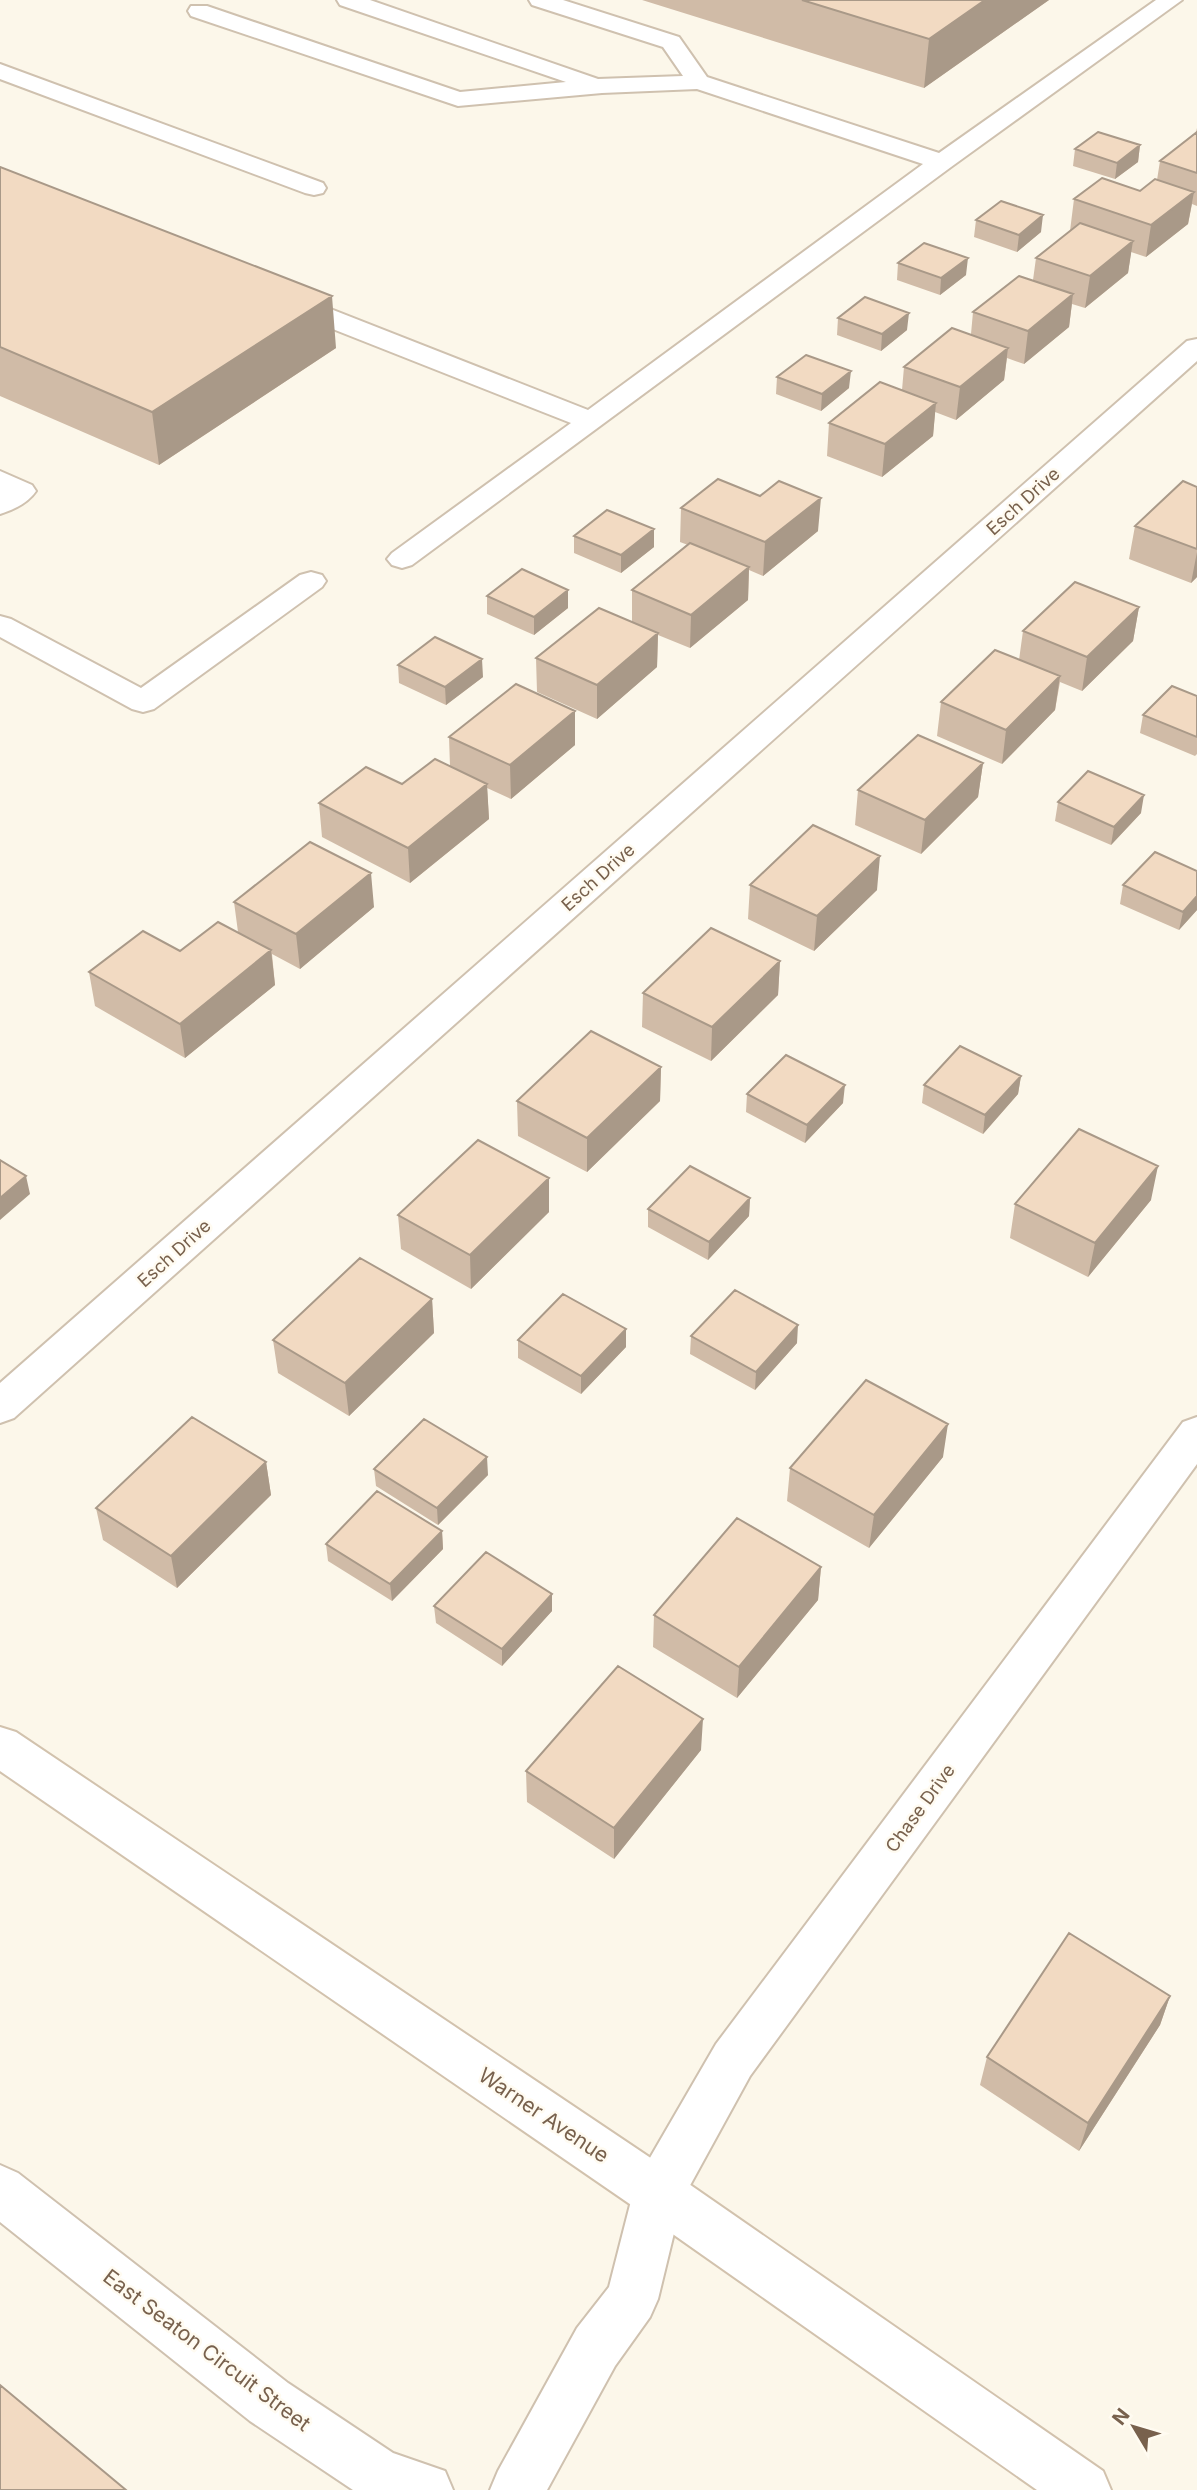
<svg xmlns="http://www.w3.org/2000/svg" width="1197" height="2490" viewBox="0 0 1197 2490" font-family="Inter,sans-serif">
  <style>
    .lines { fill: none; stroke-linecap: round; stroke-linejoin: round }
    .lane-casing { stroke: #cfc1af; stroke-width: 4 }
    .street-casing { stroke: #cfc1af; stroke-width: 4 }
    .secondary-casing { stroke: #d2c2ad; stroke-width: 4 }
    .lane { fill: #fff; fill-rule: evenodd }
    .street { fill: #fff; fill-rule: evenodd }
    .secondary { fill: #fff; fill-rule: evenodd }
    .wall { fill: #d0bba7 }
    .shaded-wall { fill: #a99988 }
    .building { fill: #f2dac2; stroke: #a99988; stroke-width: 2 }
    .labels { text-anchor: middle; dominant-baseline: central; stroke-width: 5; stroke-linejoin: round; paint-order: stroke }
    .street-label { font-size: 18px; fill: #78614d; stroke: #fffbf1 }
    .near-street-label { font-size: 21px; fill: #78614d; stroke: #fffbf1 }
  </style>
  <rect width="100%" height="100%" fill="#fcf7ea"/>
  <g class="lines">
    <defs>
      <path id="lane" d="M337,0H370L598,79L683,76L663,47L532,5L529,0H563L679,37L707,77L939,153L1156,0H1182L951,167L412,565L402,568L392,565L387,559L392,553L571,423L277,307L273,301L277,295L286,293L295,295L588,410L923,164L697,89L602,93L458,106L191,16L188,11L191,6H207L460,92L566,82L340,5Z
        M0,64L323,183L326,188L323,193L314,195L305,193L0,79Z
        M0,471L32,485L36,491C28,503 13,510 0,514Z
        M311,572L322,575L326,581L322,587L154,709L143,712L132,709L0,637V616L11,619L141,688L300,575Z"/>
      <path id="street" d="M1197,339V361L14,1418L0,1423V1383L1187,341Z
        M1197,1417V1464L750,2076L682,2200L658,2299L650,2317L615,2366L547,2490H490L498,2471L577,2328L609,2287L633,2193L640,2175L716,2044L1183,1422Z
        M0,2165L18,2173L288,2383L393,2453L445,2471L453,2490H353L250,2421L0,2222Z"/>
      <path id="secondary" d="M0,1727L16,1732L676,2175L1103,2471L1111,2490H1037L640,2211L0,1771Z"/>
    </defs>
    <use href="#lane" class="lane-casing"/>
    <use href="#street" class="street-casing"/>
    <use href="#secondary" class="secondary-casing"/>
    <use href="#lane" class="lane"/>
    <use href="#street" class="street"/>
    <use href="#secondary" class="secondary"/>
  </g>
  <path class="wall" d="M642,0H1049L924,88Z
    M1197,128V206L1192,204L1188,224L1146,257L1131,252L1128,273L1085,308L1072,304L1069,327L1024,364L1007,358L1004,380L956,420L935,412L933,436L882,477L827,456L829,423L902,390L904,367L971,334L973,312L1033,280L1036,258L1070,231L1074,199L1140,191L1157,180L1160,161L1196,132Z
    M1140,145L1138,162L1115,179L1073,166L1075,149Z
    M0,167L336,348L159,465L0,396Z
    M976,220L1041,232L1017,252L974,237Z
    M898,263L966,275L940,295L897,280Z
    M838,318L907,330L881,351L837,335Z
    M777,377L849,388L821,411L776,394Z
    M1197,487V577L1191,583L1129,559L1135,526Z
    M681,508L818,531L763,576L749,570L748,600L690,648L658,635L657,667L597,719L537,692L536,658L632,622V590L688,545L680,542Z
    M654,529V547L621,573L574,553V536Z
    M487,596L568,608L534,635L487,614Z
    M1139,607L1133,641L1082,691L1060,682L1055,710L1002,764L937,736L941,702L1019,660L1023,631Z
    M398,665L483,677L446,705L399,683Z
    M1197,696V754L1195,756L1140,733L1143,715Z
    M575,711V745L511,799L487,788L489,819L410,883L322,837L319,803L402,784L450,766L449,737Z
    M983,763L978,797L921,854L855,825L858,790Z
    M1058,802L1141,813L1111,845L1055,821Z
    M1197,871V910L1179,930L1120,904L1123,885Z
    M750,885L877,890L814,951L748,919Z
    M234,902L374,907L300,969L272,954L275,985L185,1058L95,1006L89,972L180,951L238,932Z
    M780,961L778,995L711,1061L642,1027L643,993Z
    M661,1067L660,1101L587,1172L518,1136L517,1101Z
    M1021,1076L1018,1094L983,1134L922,1103L924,1085Z
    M747,1094L843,1103L805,1143L746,1112Z
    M750,1198L749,1216L708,1260L648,1227V1209Z
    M1151,1200L1088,1277L1010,1238L1015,1204Z
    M549,1212L471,1289L401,1249L398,1215Z
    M432,1299L434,1333L349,1416L278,1373L273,1340Z
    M691,1336L797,1343L755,1390L690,1354Z
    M518,1340L626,1347L581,1394L518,1358Z
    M943,1457L869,1548L787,1501L790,1468Z
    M266,1462L271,1495L177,1588L103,1540L96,1508Z
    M374,1469L488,1475L438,1525L376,1486Z
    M442,1531L443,1549L392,1601L328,1561L326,1544Z
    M821,1567L818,1600L737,1698L653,1647L654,1615Z
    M552,1594V1611L502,1666L436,1623L434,1606Z
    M701,1750L614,1859L527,1802L526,1771Z
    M1170,1996L1160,2025L1079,2151L980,2085L987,2057Z"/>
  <path class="shaded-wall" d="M985,0H1049L924,88L929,39Z
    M1140,145L1138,162L1115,179L1117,163Z
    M1194,192L1188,224L1146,257L1151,225Z
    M1043,215L1041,232L1017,252L1019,235Z
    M1133,241L1128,273L1085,308L1090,276Z
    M968,258L966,275L940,295L941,278Z
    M1073,294L1069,327L1024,364L1028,331Z
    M332,296L336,348L159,465L152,412Z
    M909,313L907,330L881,351L882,334Z
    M1008,348L1004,380L956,420L960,387Z
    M851,371L849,388L821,411L822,394Z
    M936,403L933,436L882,477L885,444Z
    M821,498L818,531L763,576L765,542Z
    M654,529V547L621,573V555Z
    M1197,552V577L1191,583Z
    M749,567L748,600L690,648L691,615Z
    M568,590V608L534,635V617Z
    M1139,607L1133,641L1082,691L1087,657Z
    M658,633L657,667L597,719V685Z
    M482,659L483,677L446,705L445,687Z
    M1060,676L1055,710L1002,764L1006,730Z
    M575,711V745L511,799L510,765Z
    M983,763L978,797L921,854L925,820Z
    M487,784L489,819L410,883L408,848Z
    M1144,795L1141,813L1111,845L1114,827Z
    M880,856L877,890L814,951L817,916Z
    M371,873L374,907L300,969L296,934Z
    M1197,896V910L1179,930L1183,912Z
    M271,950L275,985L185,1058L180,1024Z
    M780,961L778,995L711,1061L712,1027Z
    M661,1067L660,1101L587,1172V1138Z
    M1021,1076L1018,1094L983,1134L985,1115Z
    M845,1085L843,1103L805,1143L807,1125Z
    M1158,1166L1151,1200L1088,1277L1095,1243Z
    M26,1176L30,1194L0,1220V1198Z
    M549,1178V1212L471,1289L470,1255Z
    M750,1198L749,1216L708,1260L709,1242Z
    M432,1299L434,1333L349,1416L345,1383Z
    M798,1325L797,1343L755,1390L756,1372Z
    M626,1329V1347L581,1394V1376Z
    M948,1424L943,1457L869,1548L874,1515Z
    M487,1457L488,1475L438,1525L437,1508Z
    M266,1462L271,1495L177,1588L171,1556Z
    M442,1531L443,1549L392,1601L390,1584Z
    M821,1567L818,1600L737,1698L739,1667Z
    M552,1594V1611L502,1666V1649Z
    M703,1719L701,1750L614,1859V1828Z
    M1170,1996L1160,2025L1079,2151L1088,2123Z"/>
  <path class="building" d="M802,0H985L929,39Z
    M1098,132L1140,145L1117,163L1075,149Z
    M1197,132V173L1160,161Z
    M0,167L332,296L152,412L0,347Z
    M1102,178L1140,191L1155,179L1194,192L1151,225L1074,199Z
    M1001,201L1043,215L1019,235L976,220Z
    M1080,223L1133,241L1090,276L1036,258Z
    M924,243L968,258L941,278L898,263Z
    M1019,276L1073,294L1028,331L973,312Z
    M865,297L909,313L882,334L838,318Z
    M952,328L1008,348L960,387L904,367Z
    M806,355L851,371L822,394L777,377Z
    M880,382L936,403L885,444L829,423Z
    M718,479L760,496L779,481L821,498L765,542L681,508Z
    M1183,481L1197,487V549L1135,526Z
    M607,510L654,529L621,555L574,536Z
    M690,543L749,567L691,615L632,590Z
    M522,569L568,590L534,617L487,596Z
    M1075,582L1139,607L1087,657L1023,631Z
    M599,608L658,633L597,685L536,658Z
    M435,637L482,659L445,687L398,665Z
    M995,650L1060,676L1006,730L941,702Z
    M516,684L575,711L510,765L449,737Z
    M1172,686L1197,696V737L1143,715Z
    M918,735L983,763L925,820L858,790Z
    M435,759L487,784L408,848L319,803L366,767L402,784Z
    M1088,771L1144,795L1114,827L1058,802Z
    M813,825L880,856L817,916L750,885Z
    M310,842L371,873L296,934L234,902Z
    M1155,852L1197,871V896L1183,912L1123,885Z
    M218,922L271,950L180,1024L89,972L143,931L180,951Z
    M711,928L780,961L712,1027L643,993Z
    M591,1031L661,1067L587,1138L517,1101Z
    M960,1046L1021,1076L985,1115L924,1085Z
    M786,1055L845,1085L807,1125L747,1094Z
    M1079,1129L1158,1166L1095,1243L1015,1204Z
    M478,1140L549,1178L470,1255L398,1215Z
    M0,1160L26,1176L0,1198Z
    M690,1166L750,1198L709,1242L648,1209Z
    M360,1258L432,1299L345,1383L273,1340Z
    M735,1290L798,1325L756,1372L691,1336Z
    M563,1294L626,1329L581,1376L518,1340Z
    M866,1380L948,1424L874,1515L790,1468Z
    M192,1417L266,1462L171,1556L96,1508Z
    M424,1419L487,1457L437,1508L374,1469Z
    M377,1491L442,1531L390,1584L326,1544Z
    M737,1518L821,1567L739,1667L654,1615Z
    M486,1552L552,1594L502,1649L434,1606Z
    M618,1666L703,1719L614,1828L526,1771Z
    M1069,1933L1170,1996L1088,2123L987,2057Z
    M0,2385L126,2490H0Z"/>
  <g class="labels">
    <g class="street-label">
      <text transform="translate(1023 501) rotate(-42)">Esch Drive</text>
      <text transform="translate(598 877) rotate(-42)">Esch Drive</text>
      <text transform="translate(174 1253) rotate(-42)">Esch Drive</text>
      <text transform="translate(920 1808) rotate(-54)">Chase Drive</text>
    </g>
    <g class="near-street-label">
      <text transform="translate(544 2115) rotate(34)">Warner Avenue</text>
      <text transform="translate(207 2350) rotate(37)">East Seaton Circuit Street</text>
    </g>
  </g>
  <g transform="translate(1134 2427) rotate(308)" stroke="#fffbf1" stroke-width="5" paint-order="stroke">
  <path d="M0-5L12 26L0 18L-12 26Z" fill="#78614d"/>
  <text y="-10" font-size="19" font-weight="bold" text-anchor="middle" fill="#78614d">N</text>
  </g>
</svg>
